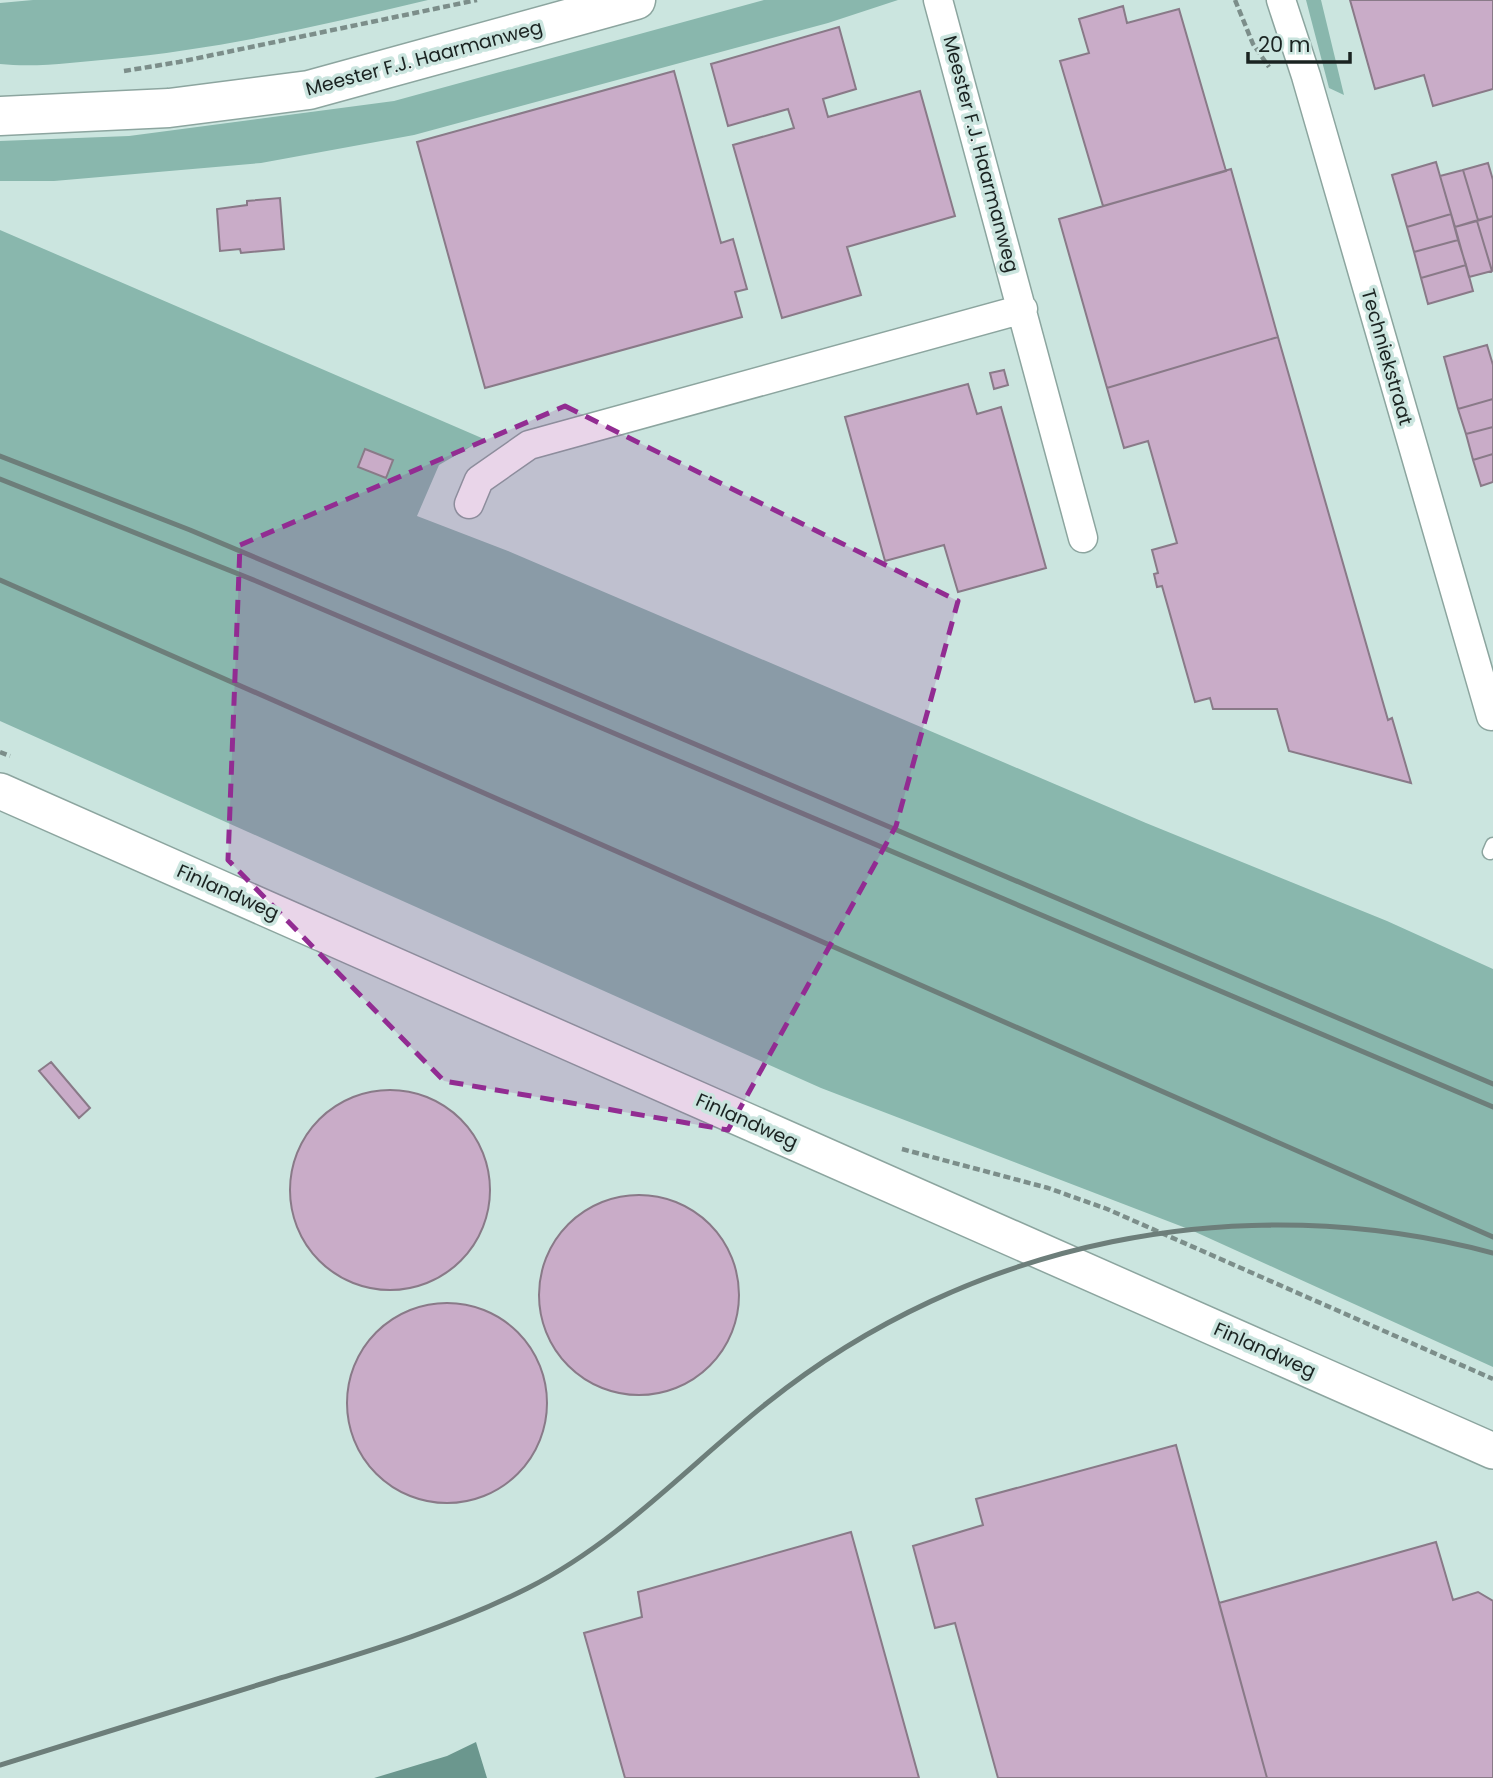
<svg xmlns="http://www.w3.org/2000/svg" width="1493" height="1778" viewBox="0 0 1493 1778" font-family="Poppins,sans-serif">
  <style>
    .green { fill: #89b7ad }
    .water { fill: #6b978e }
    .building { fill: #c9acc8; stroke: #897a88; stroke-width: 2 }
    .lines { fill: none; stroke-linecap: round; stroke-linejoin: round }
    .service-casing { stroke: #8ca59f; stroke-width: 17 }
    .minor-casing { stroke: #8ca59f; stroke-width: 31 }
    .tertiary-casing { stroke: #8ca59f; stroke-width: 38 }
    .secondary-casing { stroke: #8ca59f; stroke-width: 41 }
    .path { stroke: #7c8e8a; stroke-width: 4.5; stroke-dasharray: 7 3.5; stroke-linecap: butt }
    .service { stroke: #fff; stroke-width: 14 }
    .minor { stroke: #fff; stroke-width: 28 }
    .tertiary { stroke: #fff; stroke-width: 35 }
    .secondary { stroke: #fff; stroke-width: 38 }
    .rail { stroke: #6d7e7a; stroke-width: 5 }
    .marked { fill: #922c92; fill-opacity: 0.2; stroke: #922c92; stroke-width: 5; stroke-dasharray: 14 9; stroke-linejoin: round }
    .labels { text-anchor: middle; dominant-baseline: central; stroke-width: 7; stroke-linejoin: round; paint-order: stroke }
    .street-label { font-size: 19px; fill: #1a2321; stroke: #cbe5df }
  </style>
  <rect width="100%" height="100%" fill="#cbe5df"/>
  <path class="green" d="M33,0H428C324,25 220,49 112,59C76,62 37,68 0,64V3Z
    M764,0H898L828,23L414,135L261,163L54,181H0V141L129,136L394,101Z
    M1306,0H1321L1344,95L1329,88Z
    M0,230L484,439L439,465L417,516L508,551L1146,823L1387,921L1493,969V1367L1191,1230L821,1088L0,721Z"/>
  <path class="water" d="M476,1742L487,1778H374L447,1756Z"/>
  <path class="building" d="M1350,0H1493V89L1433,106L1424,75L1375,89Z
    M1123,6L1127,23L1179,9L1226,171L1103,206L1060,61L1089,53L1079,19Z
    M839,27L856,89L823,99L828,117L920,91L955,216L847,247L861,295L782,318L733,145L794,128L788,109L728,126L711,64Z
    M674,71L721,243L733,239L747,289L735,292L742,317L485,388L417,142Z
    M1436,162L1451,214L1407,227L1392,175Z
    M1488,163L1493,180V216L1478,220L1463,170Z
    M1231,169L1278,337L1107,388L1059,219Z
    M1463,170L1478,220L1455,227L1440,176Z
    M280,198L284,249L241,253L240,249L220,251L217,209L247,205V201Z
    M1451,214L1458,240L1414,252L1407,227Z
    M1493,216V270L1492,271L1477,221Z
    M1477,221L1492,271L1469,277L1455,227Z
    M1458,240L1466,265L1421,278L1414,252Z
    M1466,265L1473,291L1428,304L1421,278Z
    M1278,337L1388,720L1392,718L1411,783L1289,751L1277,709H1213L1210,698L1195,702L1162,586L1157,587L1154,574L1158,573L1152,550L1177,543L1148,441L1124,448L1107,388Z
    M1487,345L1493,365V399L1458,409L1444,357Z
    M1004,370L1008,385L994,389L990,373Z
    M968,384L977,414L1001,407L1046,568L958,592L944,545L885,561L845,417Z
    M1493,399V427L1466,434L1458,409Z
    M1493,427V454L1473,460L1466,434Z
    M365,449L393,460L386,478L358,467Z
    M1493,454V482L1481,486L1473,460Z
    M51,1062L90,1108L79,1118L39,1071Z
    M290 1190a100 100 0 1 1 200 0a100 100 0 1 1-200 0Z
    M539 1295a100 100 0 1 1 200 0a100 100 0 1 1-200 0Z
    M347 1403a100 100 0 1 1 200 0a100 100 0 1 1-200 0Z
    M1176,1445L1267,1778H998L955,1623L935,1628L913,1546L983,1525L976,1499Z
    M851,1532L919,1778H625L584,1633L642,1617L638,1592Z
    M1436,1542L1453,1600L1478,1592L1493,1601V1778H1267L1219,1603Z"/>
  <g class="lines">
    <defs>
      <path id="service" d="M1490,852L1493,845"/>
      <path id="minor" d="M938,0L1083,538
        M1281,0L1306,76L1491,716
        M469,504L479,480L529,445L1023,309"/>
      <path id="tertiary" d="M0,791L1493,1451"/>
      <path id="secondary" d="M0,116L169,108L309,90L636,0"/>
    </defs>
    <use href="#service" class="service-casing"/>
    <use href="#minor" class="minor-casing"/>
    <use href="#tertiary" class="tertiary-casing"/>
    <use href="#secondary" class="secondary-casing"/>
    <path class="path" d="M1235,0L1253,44L1269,67
      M124,71L179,62L477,0
      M0,752L10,756
      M902,1149L1048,1188L1107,1209L1493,1379"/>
    <use href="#service" class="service"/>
    <use href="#minor" class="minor"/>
    <use href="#tertiary" class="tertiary"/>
    <use href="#secondary" class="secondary"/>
    <path class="rail" d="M0,456L190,530L399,618L1493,1084
      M0,479L256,581L1493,1107
      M0,580L1493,1237
      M0,1765C91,1737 183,1708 274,1680C360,1654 447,1629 528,1588C619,1542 688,1466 767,1403C970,1240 1242,1186 1493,1253"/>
  </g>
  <path class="marked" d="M565,406L958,601L896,826L728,1130L444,1081L228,860L240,545Z"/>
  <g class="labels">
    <g class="street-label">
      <text transform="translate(424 58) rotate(-15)">Meester F.J. Haarmanweg</text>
      <text transform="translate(981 154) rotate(75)">Meester F.J. Haarmanweg</text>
      <text transform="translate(1387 357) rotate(74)">Techniekstraat</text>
      <text transform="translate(228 892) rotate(24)">Finlandweg</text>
      <text transform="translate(747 1121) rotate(24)">Finlandweg</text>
      <text transform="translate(1265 1350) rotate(24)">Finlandweg</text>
    </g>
  </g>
  <path d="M1248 52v10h102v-10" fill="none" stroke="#1a2321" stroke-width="3.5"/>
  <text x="1258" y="52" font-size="21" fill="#1a2321" stroke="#cbe5df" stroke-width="5" paint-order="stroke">20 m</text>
</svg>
